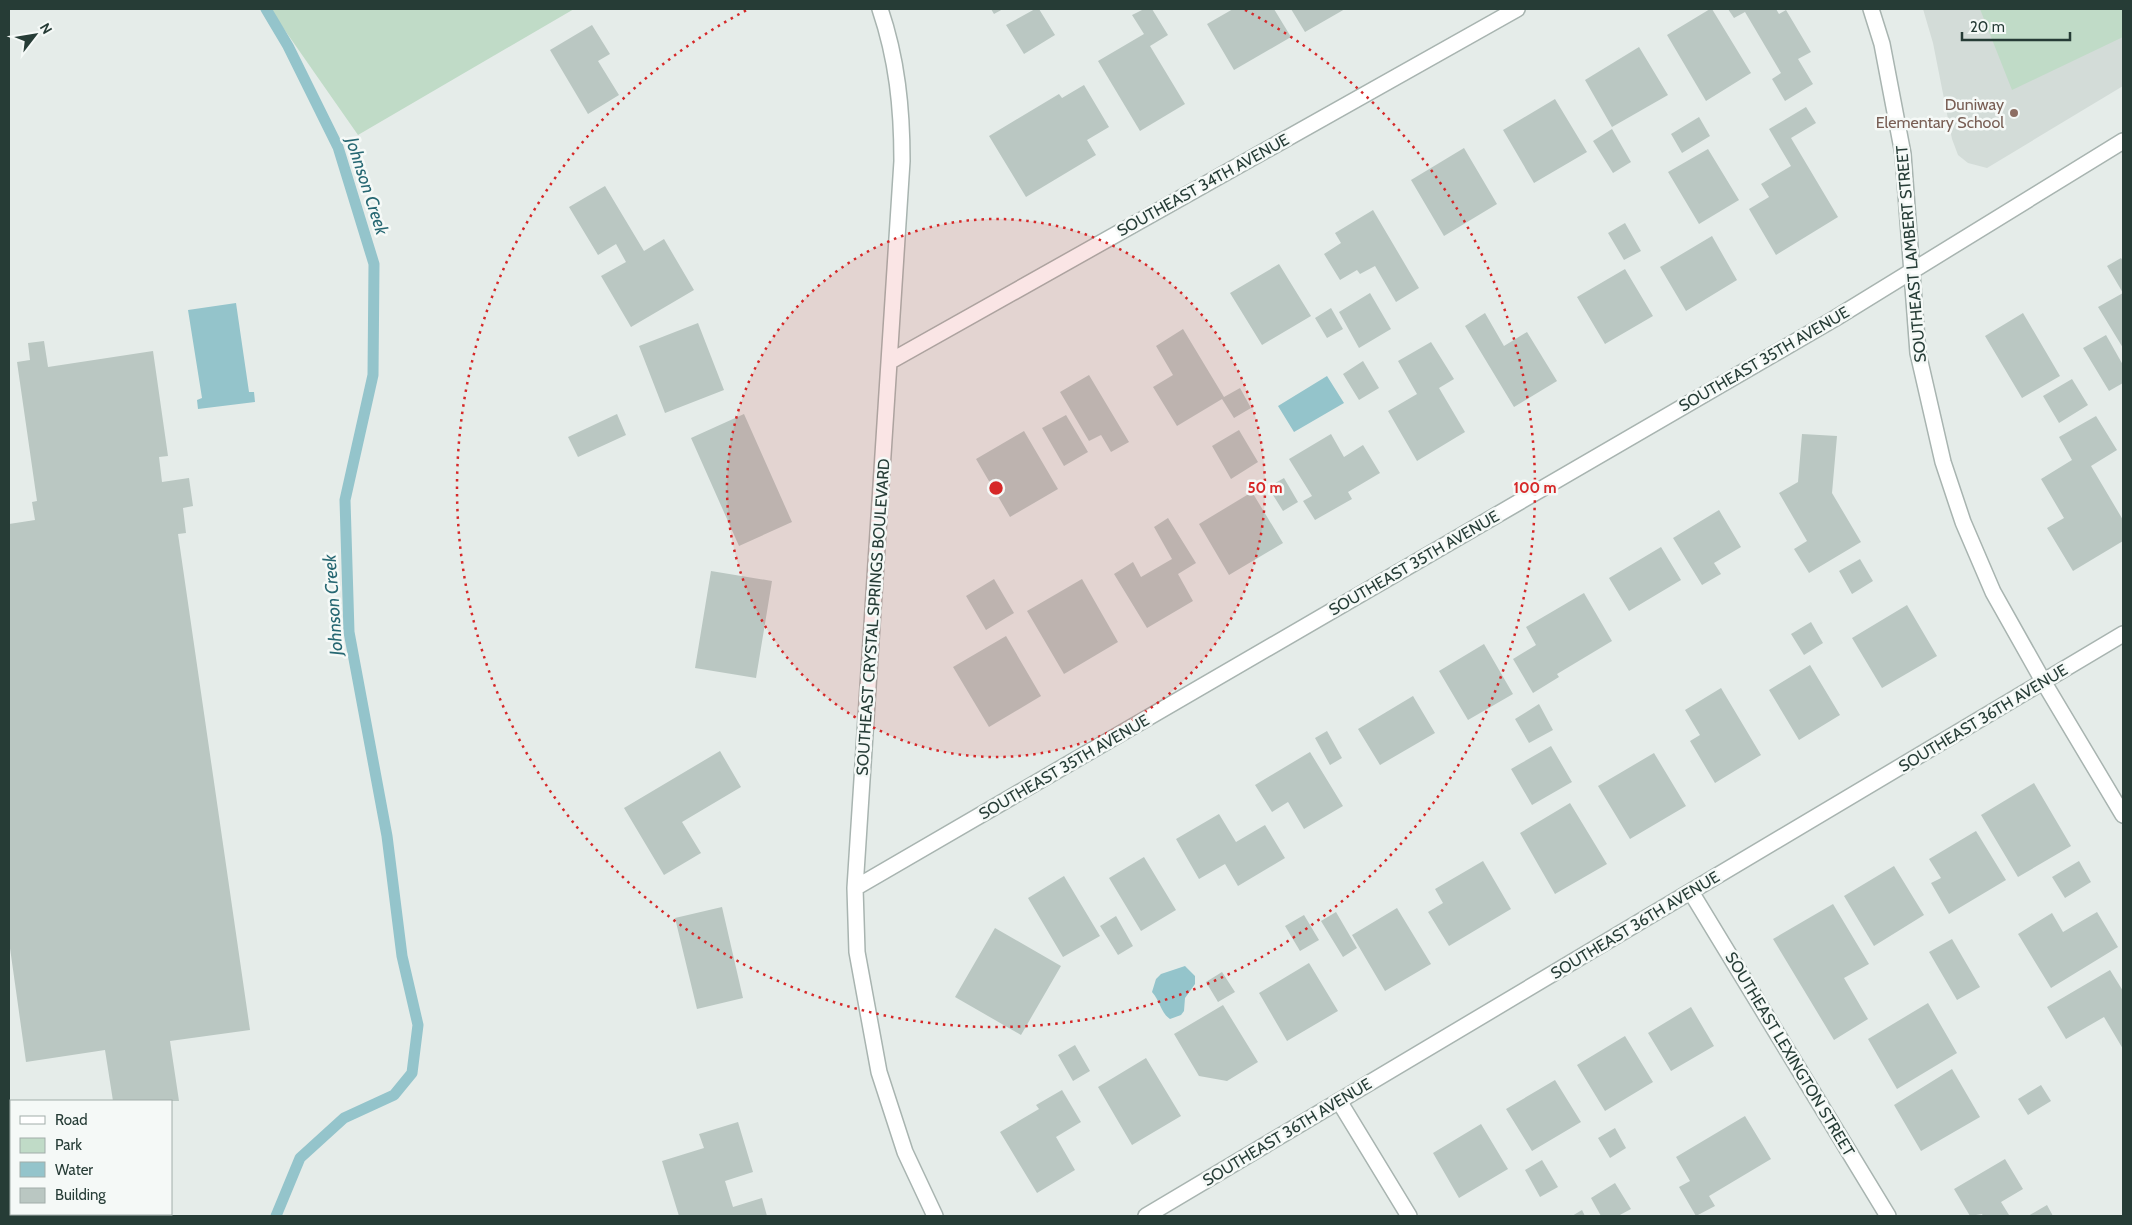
<svg xmlns="http://www.w3.org/2000/svg" width="2132" height="1225" viewBox="0 0 2132 1225" font-family="Cabin,sans-serif">
  <style>
    .built { fill: #d3dcd8 }
    .green { fill: #c0dbc7 }
    .water { fill: #94c4cb }
    .lines { fill: none; stroke-linecap: round; stroke-linejoin: round }
    .stream { stroke: #94c4cb; stroke-width: 11 }
    .building { fill: #bac7c2 }
    .minor-casing { stroke: #a8b4b0; stroke-width: 18 }
    .minor { stroke: #fff; stroke-width: 15 }
    .ring { fill: none; stroke: #d62828; stroke-width: 2.5; stroke-dasharray: 2.5 5 }
    .education-dot { fill: #8d6e63; stroke: #f5f9f7; stroke-width: 2 }
    .labels { text-anchor: middle; dominant-baseline: central; stroke-width: 5; stroke-linejoin: round; paint-order: stroke }
    .education-label { font-size: 16px; fill: #785e54; stroke: #f5f9f7; text-anchor: end }
    .street-label { font-size: 16px; fill: #263c36; stroke: #f5f9f7 }
    .water-label { font-size: 18px; font-style: italic; fill: #266772; stroke: #f5f9f7 }
    .centre { fill: #d62828; stroke: #f5f9f7; stroke-width: 2.5 }
    .ring-label { font-size: 15px; text-anchor: middle; font-weight: bold; fill: #d62828; stroke: #f5f9f7; stroke-width: 5; stroke-linejoin: round; paint-order: stroke }
  </style>
  <rect width="100%" height="100%" fill="#e5ece9"/>
  <path class="built" d="M1923,9H2123V86L1987,168L1968,163L1958,155L1952,139L1933,43Z"/>
  <path class="green" d="M270,9H574L358,135Z
    M1980,9H2123V37L2012,90Z"/>
  <path class="water" d="M236,303L249,392H254L255,402L198,409L197,400L202,398L188,310Z
    M1327,376L1344,403L1294,432L1278,406Z
    M1185,966L1195,976V984L1185,998L1184,1011L1181,1015L1170,1019C1161,1013 1160,1001 1152,992L1156,979L1161,974Z"/>
  <g class="lines">
    <path class="stream" d="M266,9L288,46L338,147L374,264L373,375L345,500L349,632L387,836L402,956L418,1025L412,1073L394,1095L344,1118L300,1158L276,1216"/>
  </g>
  <path class="building" d="M991,9H1003L994,14Z
    M1035,9H1039L1055,35L1024,54L1006,25Z
    M1144,9H1152L1168,35L1150,46L1185,104L1140,131L1098,61L1144,34L1132,15Z
    M1233,9H1274L1291,37L1234,70L1207,24Z
    M1291,9H1345L1305,32Z
    M1710,9H1712L1751,73L1706,101L1667,35Z
    M1728,9H1776L1779,14L1786,10L1811,52L1798,59L1813,84L1785,101L1772,79L1781,73L1745,12L1734,18Z
    M592,25L610,54L598,61L619,95L588,114L550,50Z
    M1639,47L1668,95L1612,127L1585,80Z
    M1084,85L1109,127L1087,140L1096,155L1026,197L989,136L1059,94L1062,98Z
    M1555,99L1587,152L1534,183L1503,130Z
    M1806,107L1816,123L1791,138L1838,217L1776,255L1749,209L1769,197L1761,184L1791,166L1769,129Z
    M1699,117L1710,136L1682,153L1671,134Z
    M1612,129L1631,162L1613,173L1593,141Z
    M1464,148L1497,204L1444,236L1411,180Z
    M1708,149L1739,200L1699,224L1668,172Z
    M605,186L644,251L664,239L694,290L631,327L601,276L626,262L616,244L598,255L569,207Z
    M1373,210L1419,288L1396,302L1375,266L1360,274L1357,270L1340,280L1324,254L1341,243L1335,233Z
    M1625,223L1641,251L1624,260L1608,233Z
    M1712,236L1737,280L1686,311L1660,267Z
    M2121,258L2123,261V348L2098,307L2123,293L2107,266Z
    M1279,264L1311,316L1262,345L1230,293Z
    M1625,269L1653,316L1605,344L1577,297Z
    M1370,293L1391,329L1359,348L1339,312Z
    M1331,308L1343,329L1327,338L1315,318Z
    M1485,313L1504,346L1527,332L1557,381L1514,407L1465,326Z
    M2023,313L2060,376L2022,398L1985,336Z
    M698,323L724,390L665,413L639,346Z
    M1183,329L1224,397L1240,388L1251,408L1234,418L1222,399L1177,426L1153,387L1173,375L1156,346Z
    M2106,335L2123,365V383L2109,391L2083,348Z
    M44,341L48,367L153,351L168,456L159,457L162,482L189,478L193,506L183,508L186,533L178,534L250,1030L170,1041L179,1101H113L105,1050L26,1062L9,941V524L35,520L32,502L37,501L17,362L30,360L28,343Z
    M1431,342L1454,379L1439,388L1465,432L1417,461L1388,411L1417,394L1398,361Z
    M1363,361L1379,388L1359,400L1343,374Z
    M1089,375L1129,442L1111,452L1101,435L1089,441L1060,392Z
    M2072,379L2088,405L2059,423L2043,396Z
    M617,414L626,435L578,457L568,437Z
    M744,414L792,522L739,546L691,438Z
    M1066,415L1088,452L1064,466L1042,428Z
    M2096,416L2117,450L2091,466L2123,520V541L2073,571L2047,528L2064,518L2041,479L2072,460L2059,437Z
    M1239,430L1258,462L1231,479L1212,446Z
    M1024,431L1058,489L1010,517L976,459Z
    M1331,434L1344,457L1363,445L1380,473L1348,492L1352,499L1315,520L1303,501L1312,496L1289,459Z
    M1802,434L1837,436L1832,493L1861,542L1809,573L1794,549L1807,541L1779,493L1798,482Z
    M1284,478L1298,502L1283,511L1268,487Z
    M1252,492L1283,543L1229,575L1199,524Z
    M1719,510L1741,547L1714,563L1721,574L1702,585L1673,538Z
    M1168,518L1196,563L1178,574L1193,601L1147,628L1114,574L1133,562L1141,577L1172,559L1154,527Z
    M1661,547L1681,580L1629,611L1609,578Z
    M1860,559L1873,581L1852,594L1839,571Z
    M711,571L772,581L756,678L695,668Z
    M994,579L1014,613L986,630L966,596Z
    M1082,579L1118,642L1064,674L1027,611Z
    M1584,593L1612,641L1557,674L1559,677L1533,693L1513,659L1536,645L1526,627Z
    M1907,605L1937,656L1882,688L1852,638Z
    M1811,622L1823,643L1804,655L1791,634Z
    M1006,636L1041,696L989,727L953,667Z
    M1484,644L1513,694L1468,720L1439,671Z
    M1810,665L1840,715L1799,740L1769,690Z
    M1721,688L1761,755L1715,783L1690,741L1700,735L1685,710Z
    M1413,696L1435,733L1380,765L1358,729Z
    M1539,704L1553,730L1529,743L1515,719Z
    M1327,731L1342,758L1330,765L1315,738Z
    M1551,746L1572,782L1532,805L1511,769Z
    M720,751L741,787L682,822L701,853L664,875L624,808Z
    M1310,752L1343,806L1304,829L1288,802L1272,812L1255,785Z
    M1654,753L1686,806L1630,839L1598,786Z
    M2034,783L2071,846L2018,877L1981,815Z
    M1570,803L1607,864L1555,894L1520,833Z
    M1219,814L1236,842L1265,825L1285,858L1238,886L1225,864L1199,879L1176,839Z
    M1976,831L2006,880L1949,914L1931,883L1941,878L1929,859Z
    M1144,857L1176,910L1141,931L1109,878Z
    M1483,861L1511,909L1449,946L1428,912L1443,903L1435,889Z
    M2079,861L2091,882L2065,898L2052,877Z
    M1894,866L1924,915L1874,946L1844,896Z
    M1064,876L1100,936L1063,957L1028,898Z
    M1833,904L1869,964L1844,978L1868,1019L1834,1040L1773,939Z
    M722,907L743,998L697,1009L675,918Z
    M1397,908L1431,964L1385,991L1352,935Z
    M1336,912L1357,948L1343,957L1321,921Z
    M2097,912L2118,947L2051,988L2018,934L2052,913L2063,932Z
    M1304,915L1319,940L1300,951L1285,926Z
    M1116,916L1133,946L1118,955L1100,926Z
    M995,928L1061,966L1021,1035L955,997Z
    M1952,939L1980,987L1957,1000L1929,952Z
    M1309,963L1338,1011L1287,1041L1259,993Z
    M2110,970L2123,991V1049L2104,1017L2066,1039L2047,1007Z
    M1222,972L1235,992L1218,1002L1206,982Z
    M1928,1003L1957,1053L1897,1089L1868,1039Z
    M1223,1005L1258,1062L1227,1081L1199,1076L1174,1034Z
    M1691,1007L1714,1046L1671,1071L1648,1033Z
    M1625,1036L1653,1082L1605,1111L1577,1065Z
    M1075,1045L1090,1071L1073,1081L1058,1055Z
    M1146,1058L1181,1116L1132,1145L1098,1087Z
    M1952,1069L1980,1117L1921,1151L1894,1105Z
    M1555,1080L1581,1122L1532,1151L1506,1109Z
    M2041,1085L2051,1101L2028,1115L2018,1099Z
    M1062,1090L1081,1122L1056,1137L1075,1170L1037,1193L1000,1132L1039,1109L1036,1105Z
    M1745,1116L1771,1159L1709,1196L1715,1206L1696,1216L1679,1187L1690,1181L1676,1157Z
    M738,1122L753,1172L725,1181L733,1207L762,1198L767,1216H679L662,1161L704,1148L699,1134Z
    M1481,1124L1508,1169L1459,1198L1433,1153Z
    M1615,1128L1626,1148L1610,1158L1598,1138Z
    M2005,1159L2023,1189L2001,1202L2009,1215L1983,1216L1982,1214L1970,1216L1954,1189Z
    M1542,1160L1558,1187L1540,1197L1525,1170Z
    M1615,1183L1631,1209L1618,1216H1601L1591,1198Z
    M2047,1205L2053,1216H2028Z
    M1582,1210L1585,1216H1572Z"/>
  <g class="lines">
    <defs>
      <path id="minor" d="M880,9C897,59 902,108 902,161L855,888L857,952L879,1072L905,1152L935,1216
        M1871,9L1882,44L1903,154L1918,353L1943,462L1963,522L1993,592L2043,681L2123,815
        M889,362L1517,9
        M855,888L1834,319L2123,141
        M1691,892L1888,1216
        M1339,1101L1409,1216
        M1146,1216L2123,634"/>
    </defs>
    <use href="#minor" class="minor-casing"/>
    <use href="#minor" class="minor"/>
  </g>
  <circle cx="996" cy="488" r="269" fill="#d62828" fill-opacity=".12"/>
  <g class="ring">
    <circle cx="996" cy="488" r="269"/>
    <path d="M1245 10A539 539 0 1 1 747 10"/>
  </g>
  <circle class="education-dot" cx="2014" cy="113" r="5"/>
  <g class="labels">
    <g class="education-label">
      <text x="2004" y="104">Duniway<tspan x="2004" dy="18">Elementary School</tspan></text>
    </g>
    <g class="street-label">
      <text transform="translate(1203 185) rotate(-29)">SOUTHEAST 34TH AVENUE</text>
      <text transform="translate(1911 254) rotate(-95)">SOUTHEAST LAMBERT STREET</text>
      <text transform="translate(1764 359) rotate(-30)">SOUTHEAST 35TH AVENUE</text>
      <text transform="translate(1414 563) rotate(-30)">SOUTHEAST 35TH AVENUE</text>
      <text transform="translate(873 617) rotate(-86)">SOUTHEAST CRYSTAL SPRINGS BOULEVARD</text>
      <text transform="translate(1983 718) rotate(-31)">SOUTHEAST 36TH AVENUE</text>
      <text transform="translate(1064 767) rotate(-30)">SOUTHEAST 35TH AVENUE</text>
      <text transform="translate(1635 925) rotate(-31)">SOUTHEAST 36TH AVENUE</text>
      <text transform="translate(1790 1054) rotate(59)">SOUTHEAST LEXINGTON STREET</text>
      <text transform="translate(1287 1132) rotate(-31)">SOUTHEAST 36TH AVENUE</text>
    </g>
    <g class="water-label">
      <text transform="translate(367 186) rotate(72)">Johnson Creek</text>
      <text transform="translate(333 605) rotate(-94)">Johnson Creek</text>
    </g>
  </g>
  <circle cx="996" cy="488" r="8" class="centre"/>
  <g class="ring-label">
    <text x="1265" y="493">50 m</text>
    <text x="1535" y="493">100 m</text>
  </g>
  <rect width="2132" height="1225" fill="none" stroke="#263c36" stroke-width="20"/>
  <rect x="10" y="1100" width="162" height="115" fill="#f5f9f7" stroke="#a2adaa"/>
  <rect x="20" y="1116" width="25" height="8" fill="#ffffff" stroke="#a2adaa"/>
  <text x="55" y="1125" font-size="15" fill="#263c36">Road</text>
  <rect x="20" y="1138" width="25" height="15" fill="#c0dbc7" stroke="#a2adaa"/>
  <text x="55" y="1150" font-size="15" fill="#263c36">Park</text>
  <rect x="20" y="1162" width="25" height="15" fill="#94c4cb" stroke="#a2adaa"/>
  <text x="55" y="1175" font-size="15" fill="#263c36">Water</text>
  <rect x="20" y="1188" width="25" height="15" fill="#bac7c2" stroke="#a2adaa"/>
  <text x="55" y="1200" font-size="15" fill="#263c36">Building</text>
  <g transform="translate(35 35) rotate(59)" stroke="#f5f9f7" stroke-width="4" paint-order="stroke">
  <path d="M0-4L9 19L0 12L-9 19Z" fill="#263c36"/>
  <text y="-8" font-size="14" font-weight="bold" text-anchor="middle" fill="#263c36">N</text>
  </g>
  <path d="M1962 32v8h108v-8" fill="none" stroke="#263c36" stroke-width="2.5"/>
  <text x="1970" y="32" font-size="15" fill="#263c36" stroke="#f5f9f7" stroke-width="4" paint-order="stroke">20 m</text>
</svg>
